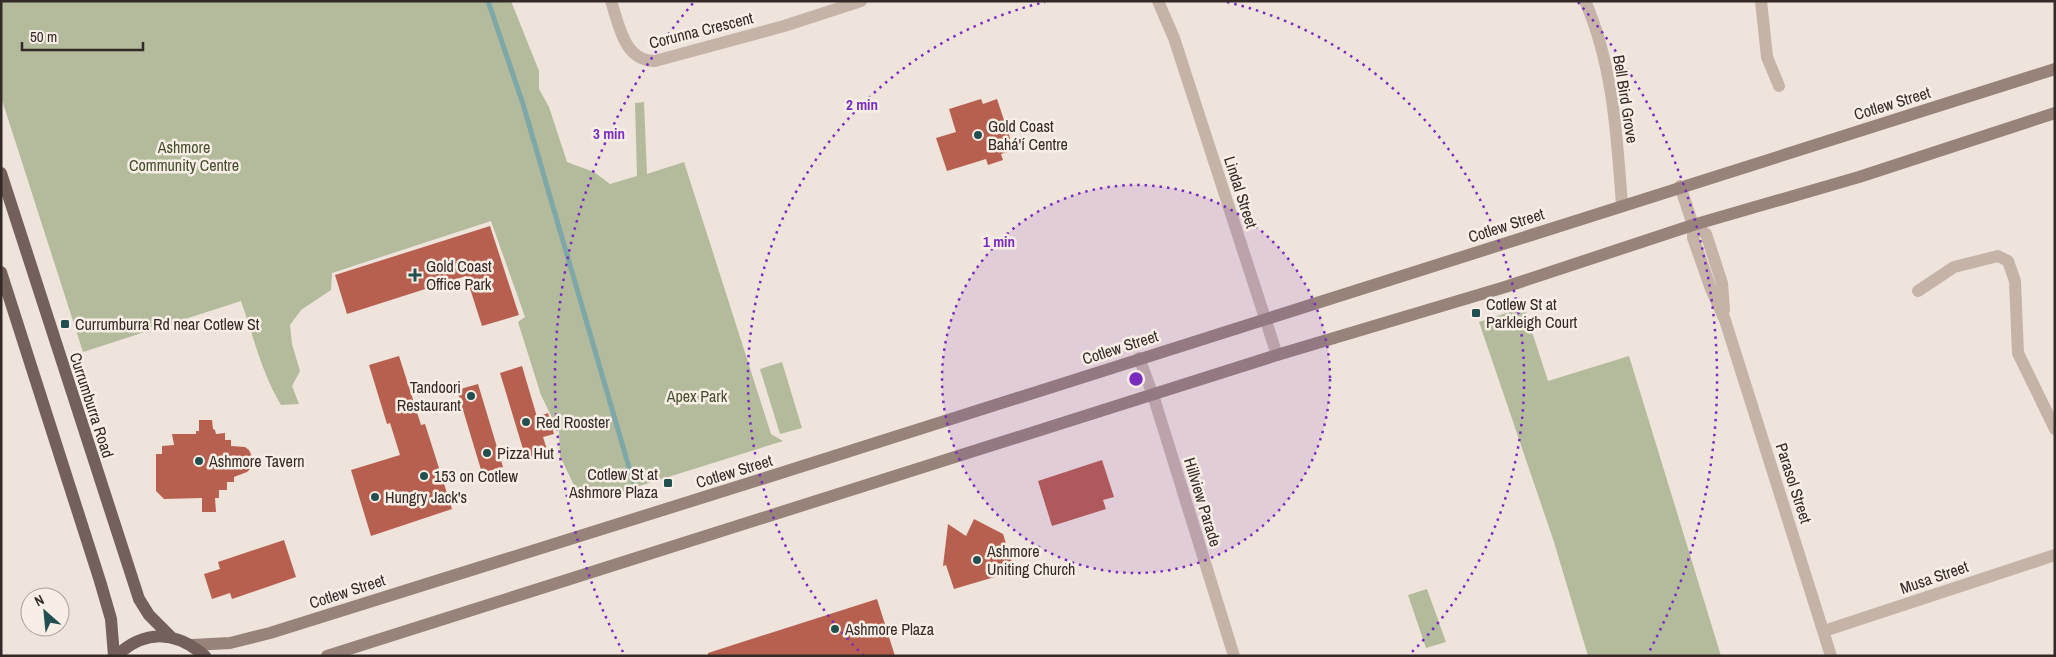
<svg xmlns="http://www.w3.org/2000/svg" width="2056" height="657" viewBox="0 0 2056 657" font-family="'Archivo Narrow',sans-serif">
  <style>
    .green { fill: #b3bb9c }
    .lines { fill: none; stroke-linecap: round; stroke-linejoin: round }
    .stream { stroke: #7da8a7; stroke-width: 5 }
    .building { fill: #b8604f }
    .minor { stroke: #c5b3a8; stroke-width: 12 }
    .secondary { stroke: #98837a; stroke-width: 12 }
    .primary { stroke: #73605a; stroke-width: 12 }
    .ring { fill: none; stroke: #7b2cbf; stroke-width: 2.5; stroke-dasharray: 2.5 5 }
    .poi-dot { fill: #224f4f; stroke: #f7eee6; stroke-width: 2 }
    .labels { text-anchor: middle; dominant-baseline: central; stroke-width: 5; stroke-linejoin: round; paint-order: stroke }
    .street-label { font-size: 16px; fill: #332a27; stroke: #f7eee6 }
    .poi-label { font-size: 16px; fill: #332a27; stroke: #f7eee6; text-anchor: start }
    .park-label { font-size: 16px; fill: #454e2e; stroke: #f7eee6 }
    .centre { fill: #7b2cbf; stroke: #f7eee6; stroke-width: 2.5 }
    .ring-label { font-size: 15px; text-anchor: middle; font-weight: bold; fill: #7b2cbf; stroke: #f7eee6; stroke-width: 5; stroke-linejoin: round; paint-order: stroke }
  </style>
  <rect width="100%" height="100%" fill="#eee4db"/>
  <path class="green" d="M1,1H511L539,71V89L549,107L567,162L594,172L610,184L637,176L635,103L644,102L647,174L684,162L771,434L783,441L614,494L611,487L578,494L560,456L559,432L541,395L518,322L525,317L491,221L332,273L331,290L301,310L290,325L292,344L300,371L292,386L299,404L281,405C261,371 254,338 241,301L83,352L1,97Z
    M1524,307L1548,381L1629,356L1721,656H1588L1554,542L1479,322Z
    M782,362L802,428L780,434L760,369Z
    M1427,589L1446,642L1426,648L1408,595Z"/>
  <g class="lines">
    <path class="stream" d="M488,1L523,104L633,481"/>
  </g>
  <path class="building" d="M981,99L983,104L997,99L1014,150L1001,154L1003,160L988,165L986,159L947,171L936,138L956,132L949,109Z
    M490,226L519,315L482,326L466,276L347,314L335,275Z
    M399,356L421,425L425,424L452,509L371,536L351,470L400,455L390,423L387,424L369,365Z
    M522,366L537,417L548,413L554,434L543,437L548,453L526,459L500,373Z
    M478,384L503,467L482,473L457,390Z
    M199,420H212L213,429L215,430L216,434L225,433V440H231V446L245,447L249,450L254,461L252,467L247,472L234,477V482H227V490H219V498H215L216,512H202V498L164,499L156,491V454H162V446L174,445L172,434H196V431H199Z
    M1102,460L1114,497L1103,500L1106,509L1052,526L1038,481Z
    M974,519L1003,534L1015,571L954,589L946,565L943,566L948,524L966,536Z
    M284,540L296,577L232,599L230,593L212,599L204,574L220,569L218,562Z
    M877,599L895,656H708V653Z"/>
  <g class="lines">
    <path class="minor" d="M611,1C619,25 624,61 655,61L784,26L861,1
      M1158,1L1174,38L1277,355
      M1585,1C1613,64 1617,137 1622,205
      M1761,1L1767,57L1779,86
      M1680,186L1693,225V238L1711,289L1725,320L1831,656
      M1693,225L1706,234L1722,283L1724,310
      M1918,291L1954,267L1998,256L2008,261L2015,281L2018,353L2055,429
      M1139,358L1153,395L1234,656
      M1824,631L2055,555"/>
    <path class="secondary" d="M192,645L230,643L270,633L765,478L2055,69
      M327,656L1277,355L1505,287L1693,225L1859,177L2055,113"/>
    <path class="primary" d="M1,173L139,599L149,615L171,637
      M1,272L100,581L111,619L114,656
      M116,656C145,629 176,631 205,656"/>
  </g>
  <circle cx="1136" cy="379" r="194" fill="#7b2cbf" fill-opacity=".12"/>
  <g class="ring">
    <circle cx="1136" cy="379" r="194"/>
    <path d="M864 656A388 388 0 0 1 1045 2M1227 2A388 388 0 0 1 1408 656"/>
    <path d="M623 652A581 581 0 0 1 694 2M1578 2A581 581 0 0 1 1649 652"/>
  </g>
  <g class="poi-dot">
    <circle cx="978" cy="135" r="5"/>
    <path d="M412.5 267.5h5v5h5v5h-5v5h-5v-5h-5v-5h5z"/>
    <rect x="1471" y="308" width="10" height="10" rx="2.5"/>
    <rect x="60" y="319" width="10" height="10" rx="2.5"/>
    <circle cx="471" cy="396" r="5"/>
    <circle cx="526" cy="422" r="5"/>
    <circle cx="487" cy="453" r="5"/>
    <circle cx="199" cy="461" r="5"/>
    <circle cx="424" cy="476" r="5"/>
    <rect x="663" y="478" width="10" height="10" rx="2.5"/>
    <circle cx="375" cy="497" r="5"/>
    <circle cx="977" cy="560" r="5"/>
    <circle cx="835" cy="629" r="5"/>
  </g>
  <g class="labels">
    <g class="street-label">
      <text transform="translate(701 30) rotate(-14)">Corunna Crescent</text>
      <text transform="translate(1626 99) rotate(81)">Bell Bird Grove</text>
      <text transform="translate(1892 103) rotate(-17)">Cotlew Street</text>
      <text transform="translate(1241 192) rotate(72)">Lindal Street</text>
      <text transform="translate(1506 225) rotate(-18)">Cotlew Street</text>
      <text transform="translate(1120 347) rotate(-18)">Cotlew Street</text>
      <text transform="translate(92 405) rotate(72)">Currumburra Road</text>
      <text transform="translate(734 471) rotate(-17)">Cotlew Street</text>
      <text transform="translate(1794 483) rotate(72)">Parasol Street</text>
      <text transform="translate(1203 502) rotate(73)">Hillview Parade</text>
      <text transform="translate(1934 577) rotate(-19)">Musa Street</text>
      <text transform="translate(347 591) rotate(-18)">Cotlew Street</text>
    </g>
    <g class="poi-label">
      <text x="988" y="126">Gold Coast<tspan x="988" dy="18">Bahá'í Centre</tspan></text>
      <text x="426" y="266">Gold Coast<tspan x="426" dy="18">Office Park</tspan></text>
      <text x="1486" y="304">Cotlew St at<tspan x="1486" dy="18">Parkleigh Court</tspan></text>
      <text x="75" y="324">Currumburra Rd near Cotlew St</text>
      <text x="461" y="387" text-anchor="end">Tandoori<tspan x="461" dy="18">Restaurant</tspan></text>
      <text x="536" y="422">Red Rooster</text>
      <text x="497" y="453">Pizza Hut</text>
      <text x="209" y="461">Ashmore Tavern</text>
      <text x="658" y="474" text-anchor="end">Cotlew St at<tspan x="658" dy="18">Ashmore Plaza</tspan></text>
      <text x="434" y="476">153 on Cotlew</text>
      <text x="385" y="497">Hungry Jack's</text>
      <text x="987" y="551">Ashmore<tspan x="987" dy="18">Uniting Church</tspan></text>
      <text x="845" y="629">Ashmore Plaza</text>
    </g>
    <g class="park-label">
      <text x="184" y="147">Ashmore<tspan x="184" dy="18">Community Centre</tspan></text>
      <text x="697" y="396">Apex Park</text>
    </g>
  </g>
  <circle cx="1136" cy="379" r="8" class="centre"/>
  <g class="ring-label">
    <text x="862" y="110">2 min</text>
    <text x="609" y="139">3 min</text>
    <text x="999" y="247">1 min</text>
  </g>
  <rect width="2056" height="657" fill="none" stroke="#332a27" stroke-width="5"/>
  <g transform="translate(45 612) rotate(333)"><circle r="24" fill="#f7eee6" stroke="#a9a09a"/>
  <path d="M0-4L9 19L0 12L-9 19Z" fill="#224f4f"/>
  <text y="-8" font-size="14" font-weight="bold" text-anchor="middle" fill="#332a27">N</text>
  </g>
  <path d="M22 42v8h121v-8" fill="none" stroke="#332a27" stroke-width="2.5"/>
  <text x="30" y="42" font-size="15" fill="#332a27" stroke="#f7eee6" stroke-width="4" paint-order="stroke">50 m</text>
</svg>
